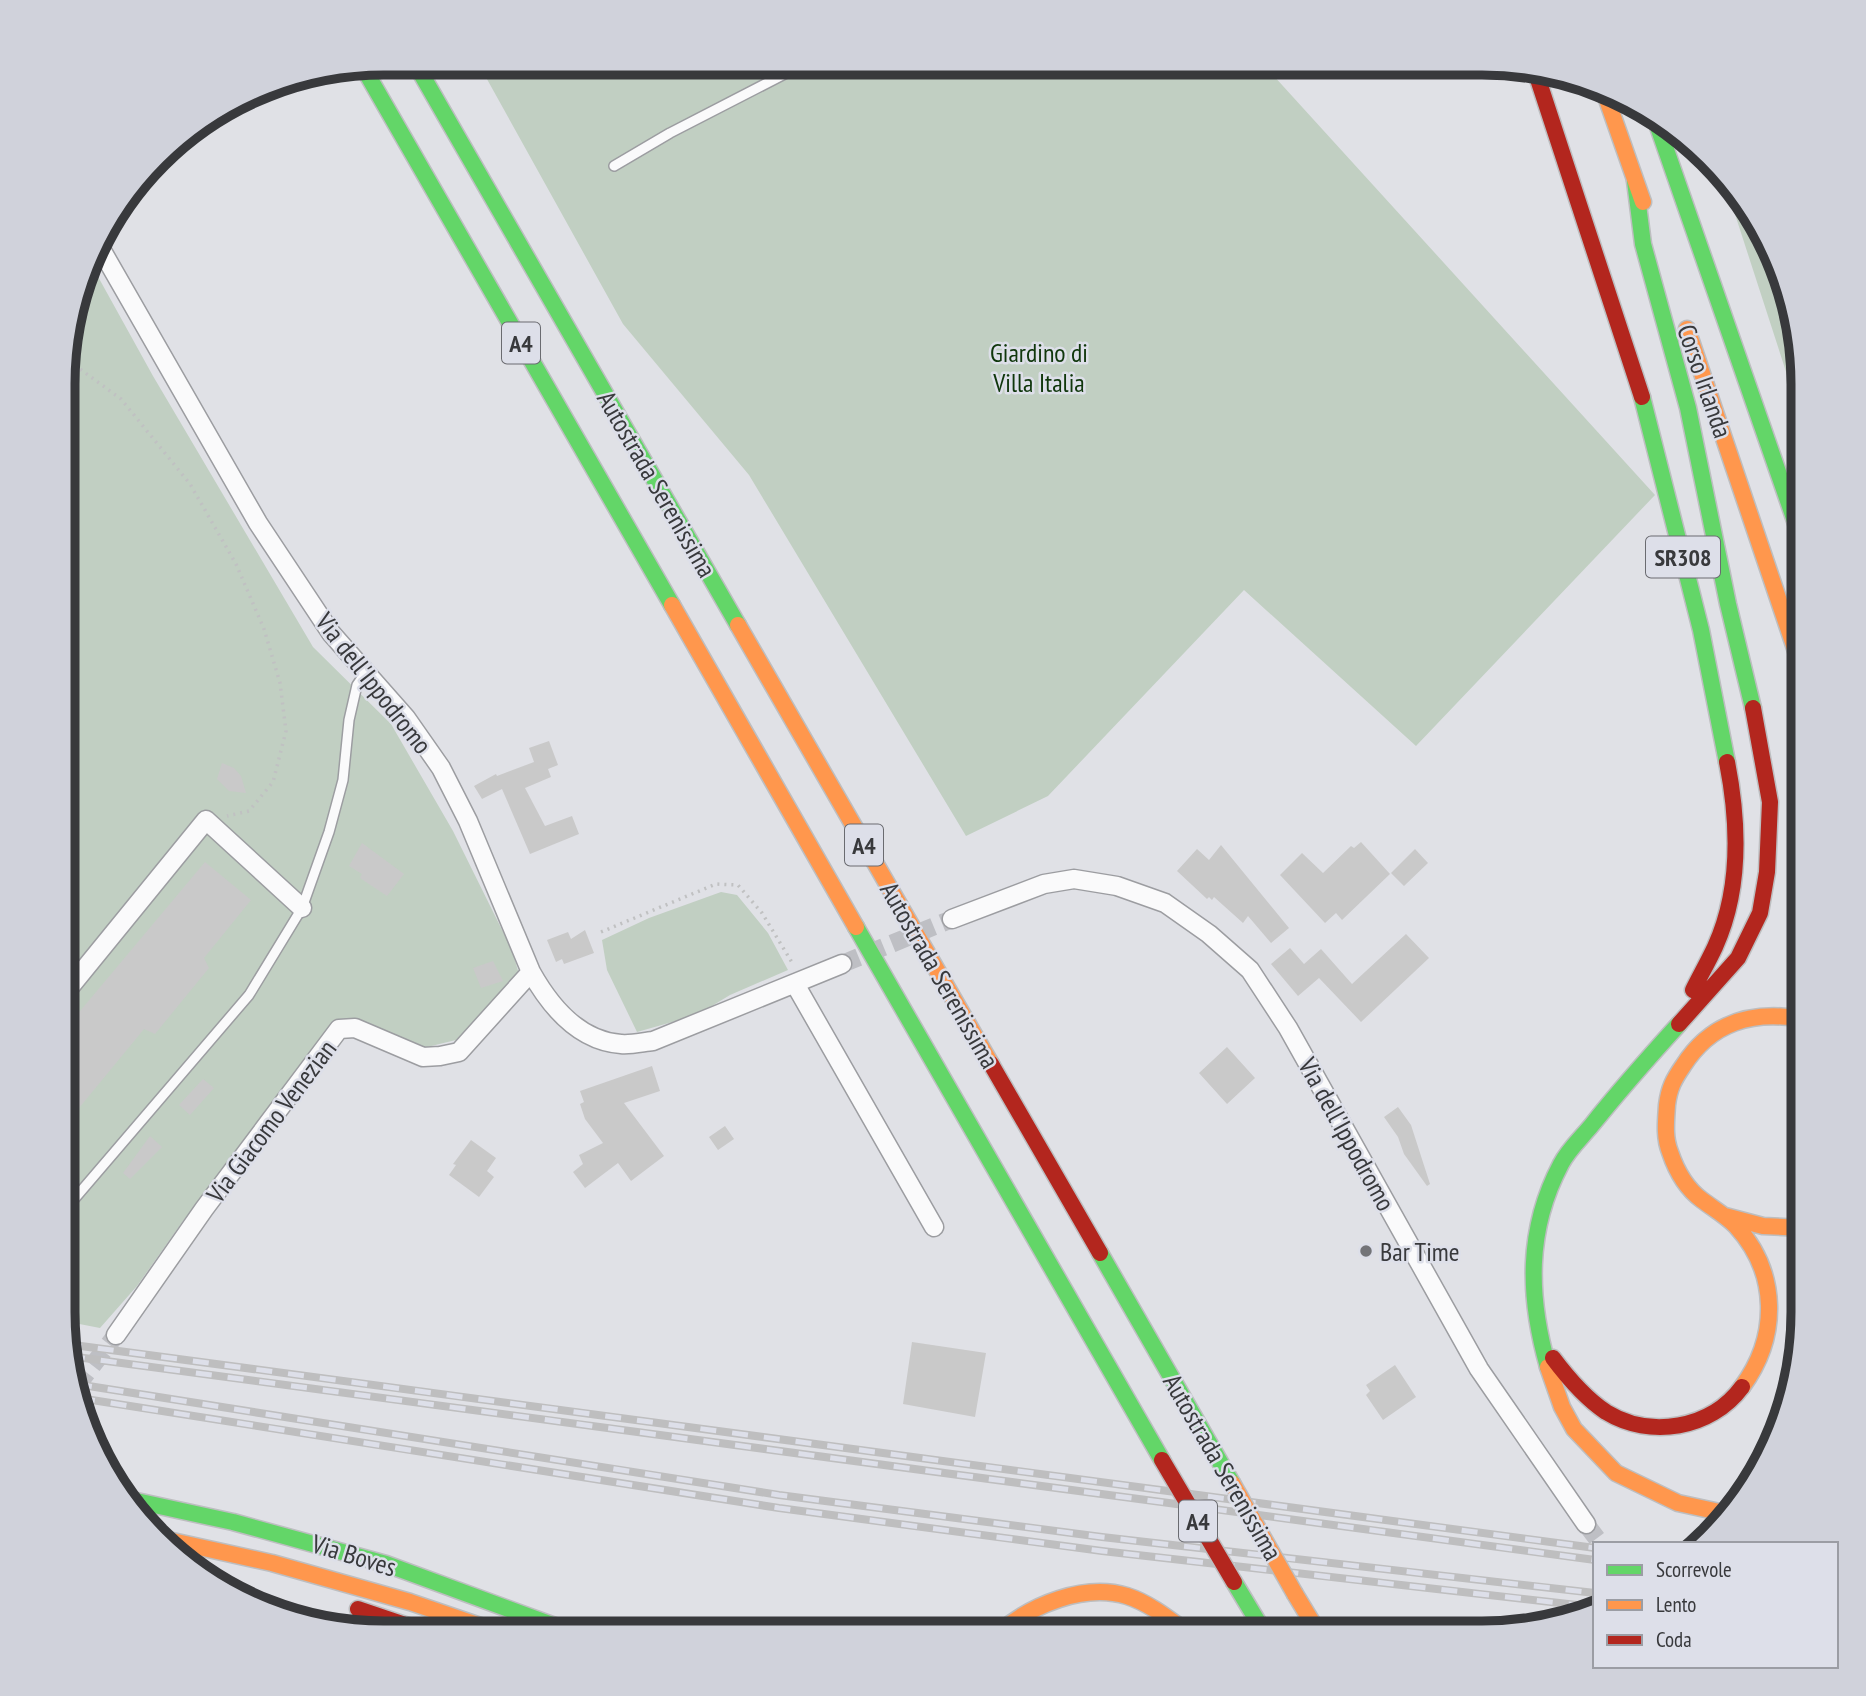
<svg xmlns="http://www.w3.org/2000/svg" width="1866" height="1696" viewBox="0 0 1866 1696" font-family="'PT Sans Narrow',sans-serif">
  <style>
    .green { fill: #c1cfc2 }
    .building { fill: #c9c9c9 }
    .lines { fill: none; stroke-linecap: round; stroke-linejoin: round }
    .street-tunnel { stroke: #bebfc4; stroke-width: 18; stroke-dasharray: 18 9; stroke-linecap: butt }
    .lane-casing { stroke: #9c9da1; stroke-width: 12 }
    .street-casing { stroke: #9c9da1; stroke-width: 21 }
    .fast-casing { stroke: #bdbec0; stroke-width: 19 }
    .slow-casing { stroke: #bdbec0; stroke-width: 19 }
    .jam-casing { stroke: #bdbec0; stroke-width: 19 }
    .path { stroke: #c0c1c2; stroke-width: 3.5; stroke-dasharray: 2 5; stroke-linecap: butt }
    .lane { stroke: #fafafb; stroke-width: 9 }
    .street { stroke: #fafafb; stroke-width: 18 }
    .fast { stroke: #63d668; stroke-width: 16 }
    .slow { stroke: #ff974d; stroke-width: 16 }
    .jam { stroke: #b3261e; stroke-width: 16 }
    .rail-casing { stroke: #bebebf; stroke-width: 8 }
    .rail { stroke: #dddfe9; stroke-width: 5; stroke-dasharray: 16; stroke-linecap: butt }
    .slow-bridge-casing { stroke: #bdbec0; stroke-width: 19; stroke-linecap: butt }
    .jam-bridge-casing { stroke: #bdbec0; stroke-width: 19; stroke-linecap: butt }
    .slow-bridge { stroke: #ff974d; stroke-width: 16 }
    .jam-bridge { stroke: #b3261e; stroke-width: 16 }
    .poi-dot { fill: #737478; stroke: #dddfe9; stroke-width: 2.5 }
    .labels { text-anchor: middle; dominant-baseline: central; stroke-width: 5; stroke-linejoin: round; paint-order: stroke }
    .shield { fill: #dddfe9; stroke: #6a6b70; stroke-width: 2 }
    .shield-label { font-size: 24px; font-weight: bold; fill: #38393c }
    .park-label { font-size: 26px; fill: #10370c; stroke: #dddfe9 }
    .street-label { font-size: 26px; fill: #38393c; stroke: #dddfe9 }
    .poi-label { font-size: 26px; fill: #38393c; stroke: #dddfe9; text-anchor: start }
    .rim { fill: none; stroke: #38393c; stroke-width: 9 }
  </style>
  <rect width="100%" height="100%" fill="#e0e1e6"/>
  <path class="green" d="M478,63L1263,64L1655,495L1416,746L1244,590L1048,796L966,836L749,475L623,324Z
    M1721,171L1778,261L1802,363V421Z
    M91,264L153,376L313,647L391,724L453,831L512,950L519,974L456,1040L423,1048L359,1022L344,1020L332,1029L233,1159L183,1221L137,1286L100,1328L64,1321L69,322Z
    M721,892L737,895L768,933L788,970L730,995L697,1015L637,1032L607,970L602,940L649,918Z"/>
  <path class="building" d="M549,741L558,765L548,769L551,777L525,788L545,826L572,816L579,834L530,854L502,789L482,799L474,786L496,774L497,776L534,762L529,748Z
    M222,763L234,768L241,776L246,793L229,791L217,779Z
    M1361,842L1390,874L1342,920L1336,913L1325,923L1280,875L1302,853L1323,873L1351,846L1354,848Z
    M362,843L404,874L387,896L360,878L362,874L349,866Z
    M1221,845L1289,928L1271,943L1248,916L1243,923L1214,897L1212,900L1209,897L1207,899L1177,871L1197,849L1209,860Z
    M1415,849L1428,863L1404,886L1391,873Z
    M205,862L251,900L204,958L209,968L155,1034L144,1029L65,1125V1029Z
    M585,930L594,953L564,964L562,959L556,962L547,940L568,932L571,939Z
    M1406,934L1429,958L1361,1022L1319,978L1298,996L1271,964L1290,948L1304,964L1321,949L1352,984Z
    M493,961L503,981L481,988L473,968Z
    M1227,1047L1255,1078L1227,1104L1199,1073Z
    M652,1066L660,1091L624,1103L664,1156L631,1181L618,1163L585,1188L573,1172L583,1164L579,1155L603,1143L585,1119L580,1104L584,1102L580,1091Z
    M203,1079L214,1088L190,1115L179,1105Z
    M1398,1107L1411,1125L1430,1184L1427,1186L1404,1154L1398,1137L1384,1117Z
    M725,1126L734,1139L718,1150L709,1137Z
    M150,1136L162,1147L130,1179L123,1173Z
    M471,1140L496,1158L487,1171L494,1177L479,1197L449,1175L456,1165L453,1164Z
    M912,1342L986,1353L975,1417L903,1404Z
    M1395,1365L1416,1397L1383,1420L1366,1395L1370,1391L1366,1385Z"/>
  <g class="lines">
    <path class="street-tunnel" d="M842,964L952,919
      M76,1387L116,1335
      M1586,1524L1601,1544"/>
    <defs>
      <path id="lane" d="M614,166L670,133L806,63
        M64,1211L249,995L302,908L329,832L343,780L349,720L357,685L366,672"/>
      <path id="street" d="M98,244L258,523L331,633L406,718L441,768L468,821L531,972C550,1006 578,1041 621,1044C631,1045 643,1042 653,1041L842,964
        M952,919L1044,884L1074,879L1117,886L1165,903L1209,934L1250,970L1288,1028L1479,1369L1586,1524
        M795,984L934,1227
        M65,993L206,820L302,908
        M116,1335L204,1209L339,1029L355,1028L423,1057L440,1056L459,1052L531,972"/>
      <path id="fast" d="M415,63L738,625
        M363,67L672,605
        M1656,121L1802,541
        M1635,181L1643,244L1688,408L1728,604L1753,708
        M1642,397L1701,630L1727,762
        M856,927L1162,1460
        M1100,1253L1232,1483
        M1548,1367C1528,1297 1526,1230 1561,1164C1568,1150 1581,1138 1591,1126C1619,1091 1649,1057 1679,1024
        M127,1499L233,1522L386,1564L574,1633
        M1234,1582L1264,1632"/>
      <path id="slow" d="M1604,91L1643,202
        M1687,329L1803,672
        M672,605L856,927
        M738,625L991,1064
        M1725,1216L1763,1226L1803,1228
        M1548,1367L1562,1407L1574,1429L1616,1473L1678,1503L1724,1513
        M1742,1387C1779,1337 1779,1273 1736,1226C1726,1216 1714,1209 1702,1200C1687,1189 1676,1170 1670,1152C1664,1137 1666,1121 1667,1105C1669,1088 1674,1079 1683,1066C1711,1022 1752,1010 1803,1019
        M163,1539L272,1563L410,1602L501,1633
        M1295,1594L1318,1632
        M999,1633C1031,1605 1084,1583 1127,1596C1149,1603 1169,1619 1188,1633"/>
      <path id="jam" d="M1536,73L1642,397
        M1693,990C1700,976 1708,962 1715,947C1741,890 1739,823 1727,762
        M1679,1024L1738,958L1760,913L1767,872L1770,802L1753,708
        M991,1064L1100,1253
        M1553,1358C1568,1378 1585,1398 1606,1412C1650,1439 1711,1429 1742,1387
        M358,1609L429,1633"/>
    </defs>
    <use href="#lane" class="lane-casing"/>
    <use href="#street" class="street-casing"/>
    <use href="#fast" class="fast-casing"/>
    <use href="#slow" class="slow-casing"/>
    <use href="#jam" class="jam-casing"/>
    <path class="path" d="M1779,266L1782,296L1792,318
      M69,361L121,399L190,484L236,564L264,629L280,683L286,731L273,782L249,811L227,816
      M601,932L716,884L738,885L762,913L793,964"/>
    <use href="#lane" class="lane"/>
    <use href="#street" class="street"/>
    <use href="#fast" class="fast"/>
    <use href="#slow" class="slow"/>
    <use href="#jam" class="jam"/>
    <defs>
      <path id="rail" d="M66,1344L1595,1548
        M69,1356L1595,1560
        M76,1384L779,1495L1102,1537L1595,1593
        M79,1398L779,1508L1102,1551L1595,1607"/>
    </defs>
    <use href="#rail" class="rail-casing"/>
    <use href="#rail" class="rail"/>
    <defs>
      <path id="slow-bridge" d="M1232,1483L1295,1594"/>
      <path id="jam-bridge" d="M1162,1460L1234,1582"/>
    </defs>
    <use href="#slow-bridge" class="slow-bridge-casing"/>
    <use href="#jam-bridge" class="jam-bridge-casing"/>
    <use href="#slow-bridge" class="slow-bridge"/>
    <use href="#jam-bridge" class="jam-bridge"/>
  </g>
  <circle class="poi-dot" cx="1366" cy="1251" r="7"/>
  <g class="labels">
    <g class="shield">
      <rect x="502" y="322.5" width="38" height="41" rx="5"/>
      <rect x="1646" y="536.5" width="74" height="41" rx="5"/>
      <rect x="845" y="824.5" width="38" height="41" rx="5"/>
      <rect x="1179" y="1500.5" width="38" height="41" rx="5"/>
    </g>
    <g class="shield-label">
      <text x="521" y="343">A4</text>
      <text x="1683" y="557">SR308</text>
      <text x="864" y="845">A4</text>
      <text x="1198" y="1521">A4</text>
    </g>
    <g class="park-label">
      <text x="1039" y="352">Giardino di<tspan x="1039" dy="30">Villa Italia</tspan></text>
    </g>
    <g class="street-label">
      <text transform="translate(1705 381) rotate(71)">Corso Irlanda</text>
      <text transform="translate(657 484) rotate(60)">Autostrada Serenissima</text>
      <text transform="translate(374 683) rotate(52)">Via dell'Ippodromo</text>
      <text transform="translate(940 975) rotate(60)">Autostrada Serenissima</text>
      <text transform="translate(271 1121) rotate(-53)">Via Giacomo Venezian</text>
      <text transform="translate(1347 1134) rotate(61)">Via dell'Ippodromo</text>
      <text transform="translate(1223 1467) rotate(60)">Autostrada Serenissima</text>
      <text transform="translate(354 1555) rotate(17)">Via Boves</text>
    </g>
    <g class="poi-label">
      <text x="1380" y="1251">Bar Time</text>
    </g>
  </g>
  <path d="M0 0H1866V1696H0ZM384 75H1482A309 309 0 0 1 1791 384V1312A309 309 0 0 1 1482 1621H384A309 309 0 0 1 75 1312V384A309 309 0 0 1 384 75Z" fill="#d0d2db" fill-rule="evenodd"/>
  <path class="rim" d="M384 75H1482A309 309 0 0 1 1791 384V1312A309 309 0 0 1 1482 1621H384A309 309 0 0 1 75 1312V384A309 309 0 0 1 384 75Z"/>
  <rect x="1593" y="1542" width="245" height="126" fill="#dddfe9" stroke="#9b9da4" stroke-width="2"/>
  <rect x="1607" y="1565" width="35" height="10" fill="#63d668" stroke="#9b9da4" stroke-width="2"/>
  <text x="1656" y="1577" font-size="21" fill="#38393c">Scorrevole</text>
  <rect x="1607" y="1600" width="35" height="10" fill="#ff974d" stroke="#9b9da4" stroke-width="2"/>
  <text x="1656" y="1612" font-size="21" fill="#38393c">Lento</text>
  <rect x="1607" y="1635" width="35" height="10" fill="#b3261e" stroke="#9b9da4" stroke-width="2"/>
  <text x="1656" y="1647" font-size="21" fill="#38393c">Coda</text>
</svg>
